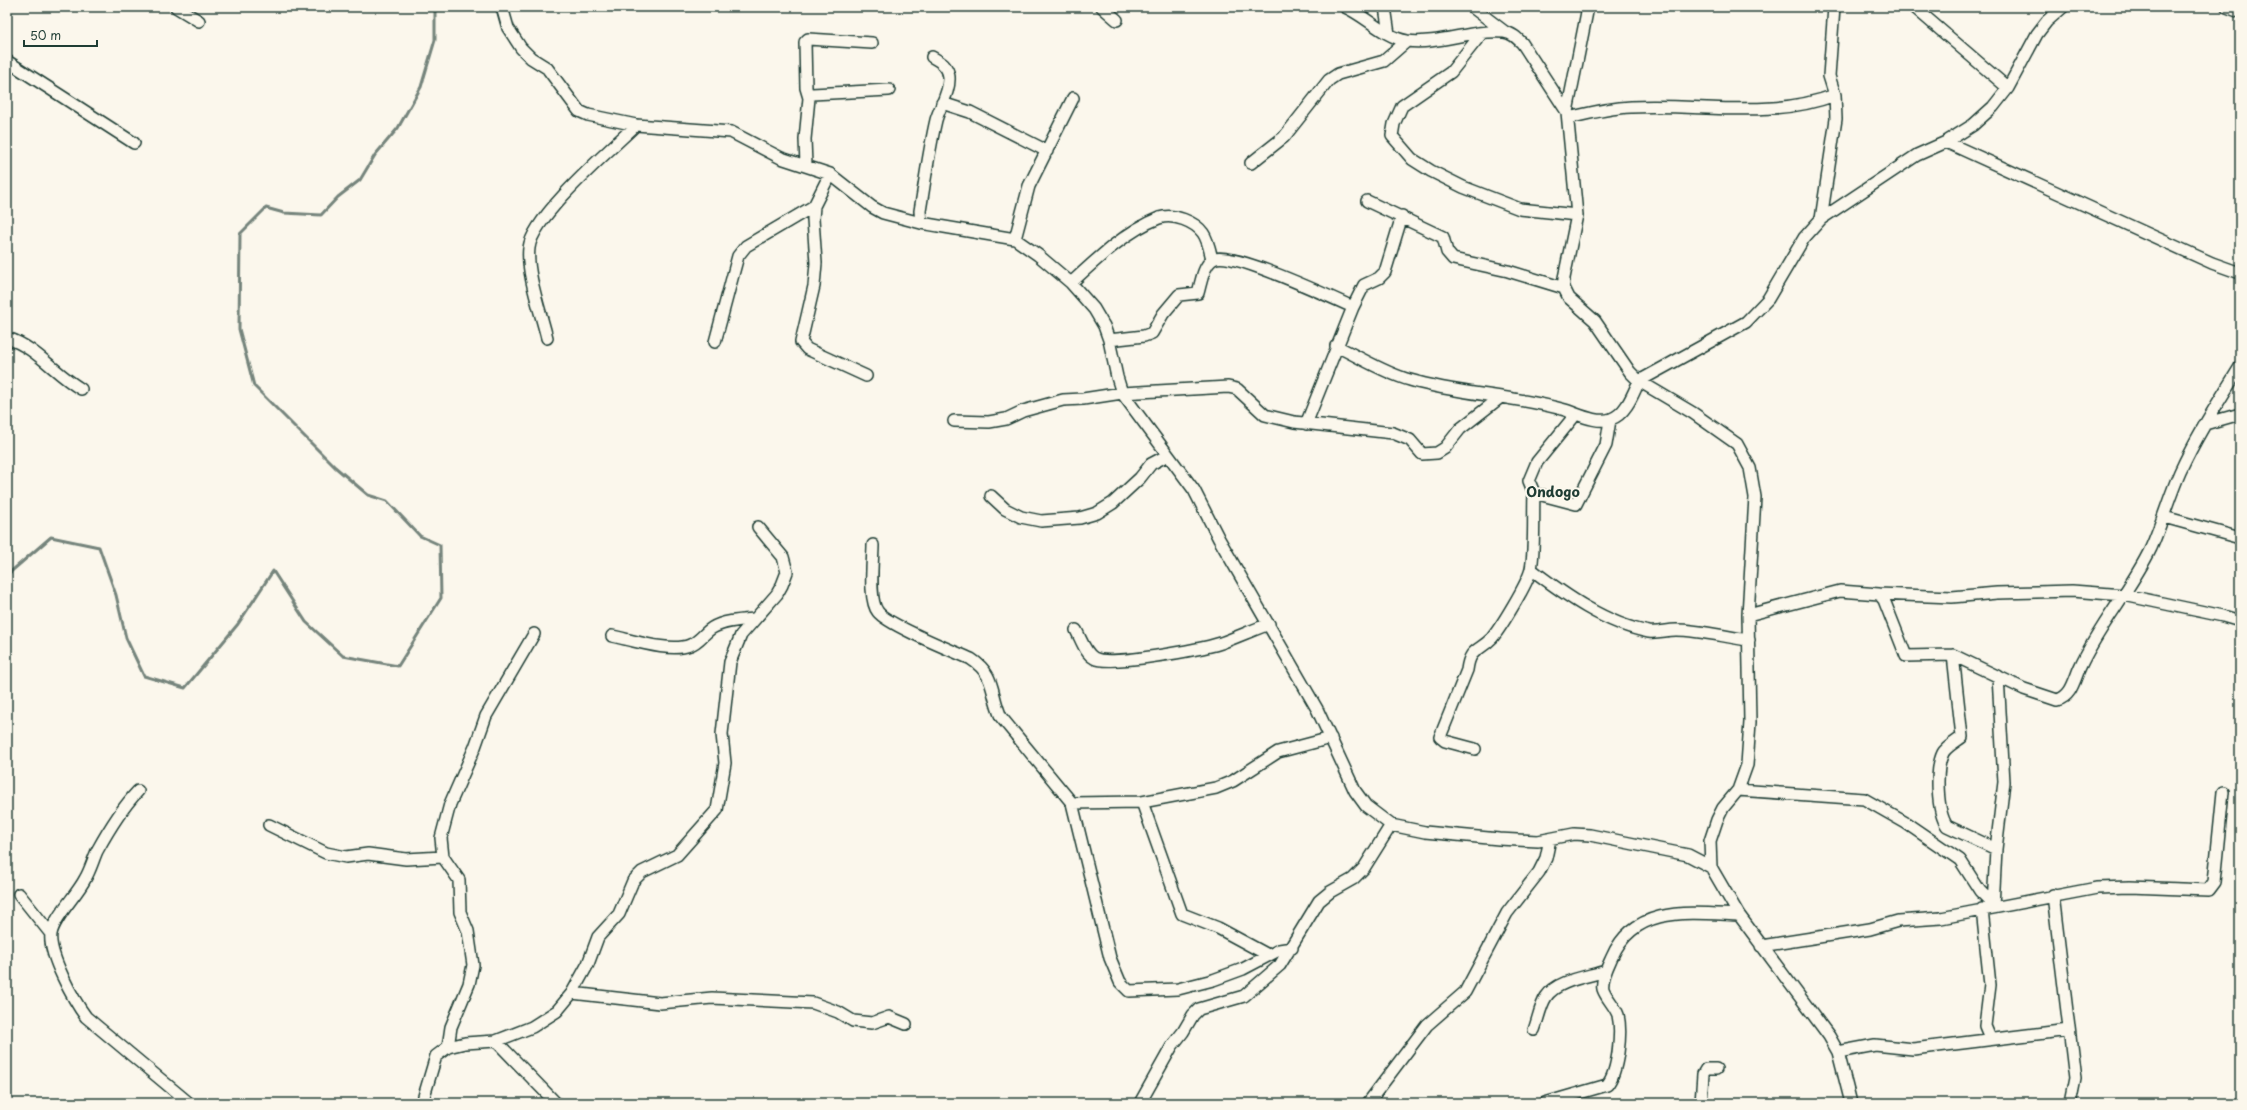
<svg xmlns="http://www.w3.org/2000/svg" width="2247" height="1110" viewBox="0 0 2247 1110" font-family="'Playpen Sans',sans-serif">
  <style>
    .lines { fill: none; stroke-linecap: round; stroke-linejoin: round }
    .stream { stroke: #74847b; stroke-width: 3 }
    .minor-casing { stroke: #1f3d34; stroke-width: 14 }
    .minor { stroke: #fbf7ec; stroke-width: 11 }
    .labels { text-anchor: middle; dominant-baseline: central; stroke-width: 4; stroke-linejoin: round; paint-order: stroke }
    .quarter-label { font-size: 14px; font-weight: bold; fill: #1f3d34; stroke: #fbf7ec }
  </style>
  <rect width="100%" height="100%" fill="#fbf7ec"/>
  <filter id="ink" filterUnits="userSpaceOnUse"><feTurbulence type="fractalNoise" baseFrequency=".025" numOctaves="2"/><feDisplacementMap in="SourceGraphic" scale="8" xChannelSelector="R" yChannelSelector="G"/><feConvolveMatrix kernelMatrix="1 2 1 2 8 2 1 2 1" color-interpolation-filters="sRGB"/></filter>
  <g filter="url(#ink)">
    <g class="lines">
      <path class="stream" d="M7,575L51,537L99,547L116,595L126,638L144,676L185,688L238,624L273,571L306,622L343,656L398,666L441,598L440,545L420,536L387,501L368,495L335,467L254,386L239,329L240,234L266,208L284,213L321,215L338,197L360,180L375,155L398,128L421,87L435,40V7"/>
      <defs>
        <path id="minor" d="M176,7L199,21
          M502,7L508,28L521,48L531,58L547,68L579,111L588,115L636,125L731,132L781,158L830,174L872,207L883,213L921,223L1015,239L1038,255L1071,283L1094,309L1104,326L1109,340L1117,377L1122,393L1194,490L1219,539L1317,709L1355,791L1366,806L1391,825L1425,832L1499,839L1538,841L1574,834L1590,835L1688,855L1711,867
          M1102,7L1117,20
          M1345,7C1366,16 1384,37 1407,41C1439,45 1472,29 1504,32C1512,33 1517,38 1522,43L1567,112
          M1385,7L1389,34
          M1472,7L1505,32
          M1588,7L1567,112L1577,215L1564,278V288L1569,298L1595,321L1630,372L1639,381L1693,413L1737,444L1750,468L1755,497L1748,615L1750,722L1747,765L1738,790L1723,808L1717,820L1710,841L1711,867L1739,915L1829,1036L1838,1052L1851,1103
          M1914,7L2008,88
          M2227,7L2240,12
          M1482,33L1451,72L1402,106L1394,124L1392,136L1412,159L1431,171L1463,187L1520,209L1577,215
          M7,61L134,143
          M809,98L806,88L805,42L808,39L872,43
          M942,103L970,112L1047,151
          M1568,118C1589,113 1609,108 1631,107C1700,103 1769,120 1835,95
          M1946,142L2212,263L2240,273
          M1251,163L1284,137L1329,80L1338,74L1384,61L1407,41
          M806,165L805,139L809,98L812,94L889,90
          M830,174L814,206L813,219L816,263L814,286L801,342L807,349L866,376
          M1367,201L1443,237L1447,252L1453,259L1508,271L1564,288
          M1821,219L1836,119L1835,95L1829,76L1834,7
          M921,223L920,211C925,181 929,150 936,120C940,106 950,92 949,77C948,66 941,62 932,57
          M1015,239L1029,186L1073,98
          M1071,283C1097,259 1126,231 1159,218C1174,213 1195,222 1203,233C1208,240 1210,251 1212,259
          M7,338C36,347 55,374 81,389
          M547,338C541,313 526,272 529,248C532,217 611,149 636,125
          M1109,340L1144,336L1152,333L1163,314L1179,295L1198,293C1201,283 1203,266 1212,260C1227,248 1332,298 1353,307
          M715,342L738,256L746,246L814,206
          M1336,346C1360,357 1384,373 1410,380C1460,395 1514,395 1565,410C1578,414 1597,424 1611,419C1626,414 1633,394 1639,381L1746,322L1768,299L1804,238L1821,219L1917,155L1946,142L1973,125L1993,107L2008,88L2037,34L2047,21L2063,7
          M954,421L989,422L1006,419L1023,411L1063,400L1083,399L1122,393L1228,387L1237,389L1265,415L1294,422L1393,433L1410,440L1422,454L1437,453L1445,448L1460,429L1501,397
          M1306,424L1353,307L1364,285L1379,278L1385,272L1402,216
          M2205,424L2240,414
          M1534,493L1576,504L1606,445L1610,420
          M991,496L1005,509L1021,517L1041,521L1080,518L1097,513L1113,503L1140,478L1151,464L1168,455
          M2164,517L2240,538
          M873,545C873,561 868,600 878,612C888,625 953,651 971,659C996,675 990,693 1001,717L1072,803L1142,802L1216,788L1233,781L1278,752L1331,738
          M1531,569C1565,595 1606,624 1649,632C1658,633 1667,630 1676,630C1700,630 1725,637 1749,640
          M1879,594L1952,597L1997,593L2072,591L2124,595L2223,616L2240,621
          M1748,615L1840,591L1879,594L1884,600L1906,656L1953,655L2024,689L2057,700C2072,696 2074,680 2080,667C2099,625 2131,590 2151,548C2162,523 2169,497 2180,472C2197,435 2219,401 2240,367
          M1076,630C1081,639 1085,653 1094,658C1108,667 1202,649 1221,643C1237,637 1253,630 1269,624
          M612,636C632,640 671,653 690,645C699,642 704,633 712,628C723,621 741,620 754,619
          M1953,655L1962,737C1957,741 1946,747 1943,753C1935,769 1937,812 1947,826L1996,849
          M1475,749L1445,741L1440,737L1467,670C1470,647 1479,652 1492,638C1501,627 1528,583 1531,569C1535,549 1533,514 1534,493L1529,481L1537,462L1576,414
          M1738,790L1864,799L1906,823L1960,860L1980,891L1993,904
          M138,791C121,809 109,829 97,851C93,860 90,871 85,879C77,895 54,917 51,934C48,954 74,1001 86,1017L189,1103
          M1142,802L1182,914L1218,928L1268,955
          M1072,803L1110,958L1120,982L1129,991L1178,989L1213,980L1243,969L1279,950L1292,948
          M269,825L326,853L346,857L368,854L406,859L443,857
          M19,894L51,934
          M2053,895L2075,1078L2070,1103
          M1993,907L1996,849L2004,782L1998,676
          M1982,909L1990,985L1985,1026L1990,1038
          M1761,946L1870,929L1898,921L1941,918L2097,888L2130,887L2208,890L2214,882L2223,792
          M572,993L660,1003L712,998L813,1003L838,1012L853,1021L872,1023L889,1017L906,1024
          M1534,1030C1538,1020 1540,1006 1546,997C1557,980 1587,977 1606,971
          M496,1041L556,1103
          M448,1047L451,1027L469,984L473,965L468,931L460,912L459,880L443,857L441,838L450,804L475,747L486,716L534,634
          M1838,1052L1875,1045L1913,1049L2069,1030
          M422,1103L436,1056L448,1047L465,1043L496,1041L532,1027L557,1011L572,993L588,964L598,937L619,914L633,881L642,872L677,855L717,810L725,763L722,734L730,662L741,635L777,594L782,585L787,572L783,557L758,527
          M1140,1103L1172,1046L1183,1032L1193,1015L1199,1009L1244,996L1280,965L1319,901L1330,892L1353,879L1364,868L1391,825
          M1368,1103L1427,1025L1465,992L1507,913L1539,872L1546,858L1550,839
          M1545,1103L1607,1085C1618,1072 1622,1033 1618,1015C1615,1006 1606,998 1603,989C1601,979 1608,966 1612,957C1635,904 1692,913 1739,915
          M1701,1103L1703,1074L1706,1069H1716"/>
      </defs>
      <use href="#minor" class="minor-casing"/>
      <use href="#minor" class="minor"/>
    </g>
  </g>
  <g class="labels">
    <g class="quarter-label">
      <text x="1553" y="491">Ondogo</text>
    </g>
  </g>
  <rect width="2247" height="1110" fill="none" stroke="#fbf7ec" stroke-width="24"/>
  <rect x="12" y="12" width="2223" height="1086" fill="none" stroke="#1f3d34" stroke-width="1.5" filter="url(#ink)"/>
  <path d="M24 40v6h73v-6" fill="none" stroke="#1f3d34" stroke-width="2"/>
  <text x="30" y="40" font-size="12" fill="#1f3d34" stroke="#fbf7ec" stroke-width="3" paint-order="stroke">50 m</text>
</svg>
